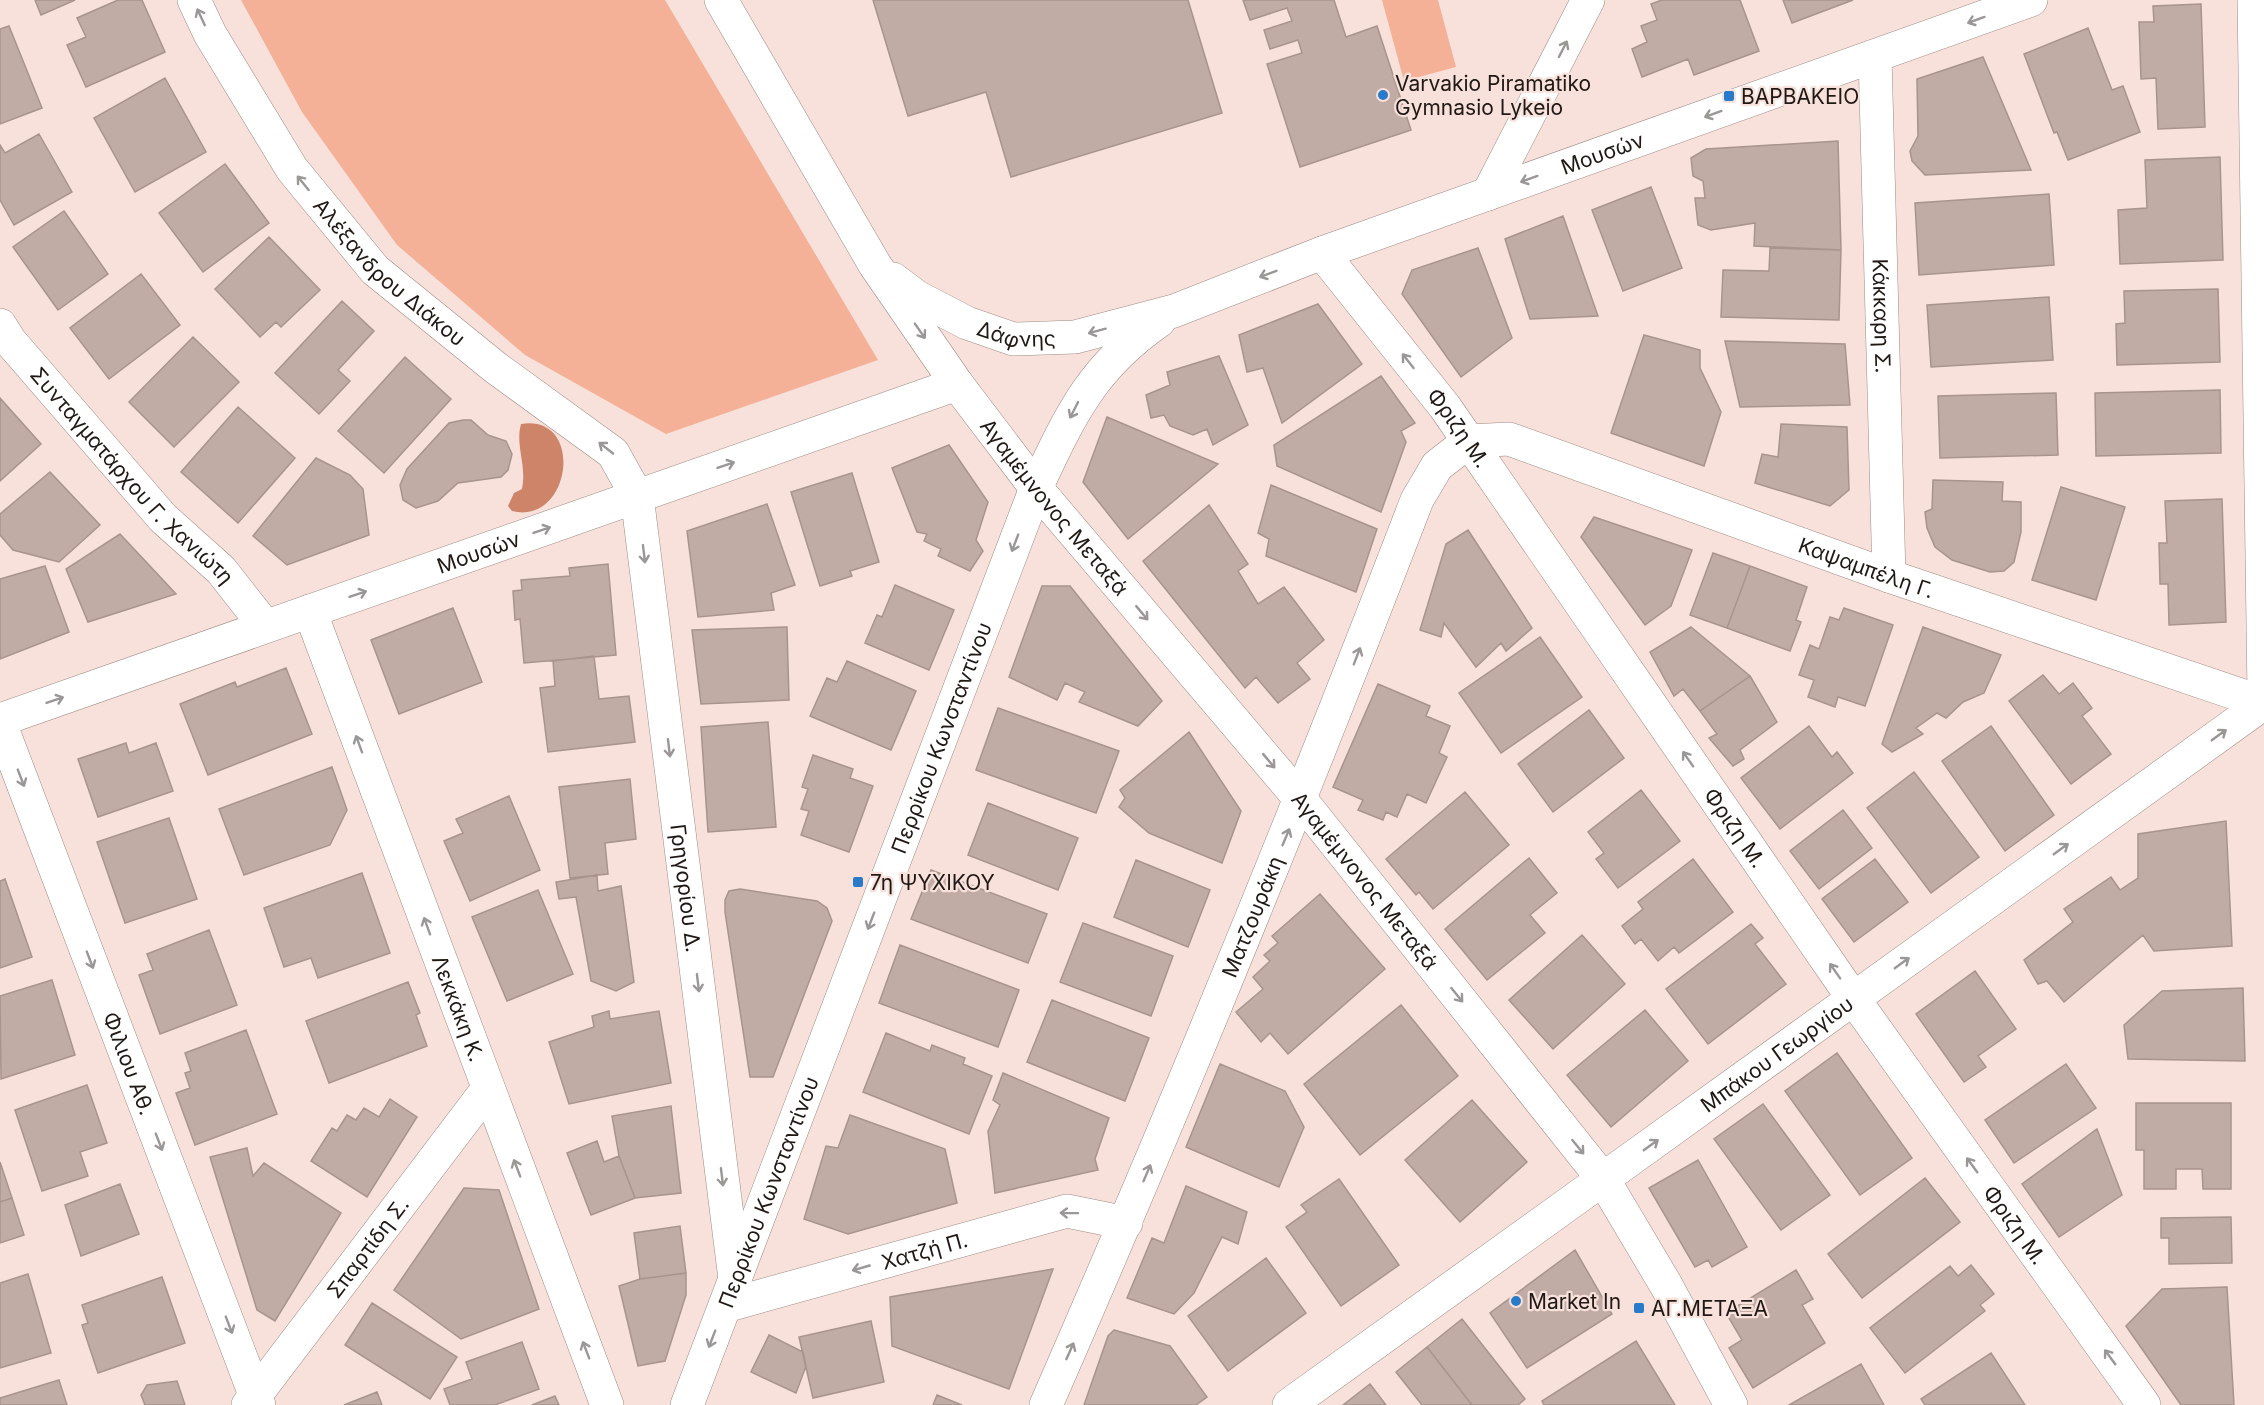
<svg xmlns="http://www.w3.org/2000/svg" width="2264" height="1405" viewBox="0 0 2264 1405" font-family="Inter,sans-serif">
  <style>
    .green { fill: #f4b198 }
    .water { fill: #ce8469 }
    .building { fill: #c0aca5; stroke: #a8948d; stroke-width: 1.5 }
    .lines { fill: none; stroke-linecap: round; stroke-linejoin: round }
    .street-casing { stroke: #9e8b84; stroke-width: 34 }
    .secondary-casing { stroke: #9e8b84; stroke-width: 34 }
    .street { stroke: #fff; stroke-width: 33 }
    .secondary { stroke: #fff; stroke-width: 33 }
    .oneway { stroke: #9a9796 }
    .poi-dot { fill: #277bca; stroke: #f7e1da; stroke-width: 2 }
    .labels { text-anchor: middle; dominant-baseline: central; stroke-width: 4.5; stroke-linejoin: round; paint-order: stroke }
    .poi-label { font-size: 21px; fill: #1f1815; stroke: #f7e1da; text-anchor: start }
    .street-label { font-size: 21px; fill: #1f1815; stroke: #f7e1da }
  </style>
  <rect width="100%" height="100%" fill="#f7e1da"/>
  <path class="green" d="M241,0H665L878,360L666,434L525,355L397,245L302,112Z
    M1382,0H1438L1456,67L1404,81Z"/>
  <path class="water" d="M521,424C586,414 571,526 512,511L508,506L514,493L522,489C527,464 515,446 521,424Z"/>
  <path class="building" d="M35,0H75L41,15Z
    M118,0H142L165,52L86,87L67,45L86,37L77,18Z
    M873,0H1188L1222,113L1011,177L986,92L908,116Z
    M1243,0H1334L1346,37L1377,26L1411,130L1300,167L1267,64L1302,53L1298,40L1270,49L1264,30L1292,21L1287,8L1250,20Z
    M1662,0H1740L1759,51L1694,75L1688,59L1642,77L1632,49L1647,42L1641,26L1657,20L1651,4Z
    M1783,0H1853L1792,23Z
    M2201,4L2205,127L2158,129L2156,78L2141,79L2139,22H2154L2153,6Z
    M9,26L42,108L0,124V29Z
    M2088,28L2112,90L2123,86L2140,132L2068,160L2057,132L2054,133L2024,54Z
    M1983,57L2031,170L1925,175L1912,161L1910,151L1918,136L1917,79Z
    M165,78L206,152L135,192L94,118Z
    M39,134L72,192L14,225L0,200V145L5,153Z
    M1838,141L1841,250L1754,246L1755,223L1711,230L1698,225L1695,198H1705L1703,181L1693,176L1691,158L1706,149Z
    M2220,157L2223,260L2120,264L2118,210L2147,208L2145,160Z
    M225,164L269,223L203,272L159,213Z
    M1651,187L1682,268L1623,291L1592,210Z
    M2049,194L2054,265L1919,275L1915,203Z
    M64,211L108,274L58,310L13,247Z
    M1563,216L1598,316L1530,319L1505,239Z
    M269,237L320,290L281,327L276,322L260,337L215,289Z
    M1478,248L1512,338L1461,377L1402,294L1412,270Z
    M1770,248L1841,250L1839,320L1721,317L1723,270L1769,271Z
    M141,274L180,325L109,379L70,328Z
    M2218,289L2220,362L2117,365L2116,324L2125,323L2124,291Z
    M2049,297L2053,360L1931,367L1927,305Z
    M342,301L374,331L338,370L350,381L319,414L275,373Z
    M1318,304L1362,364L1282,423L1263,368L1247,372L1239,335Z
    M1644,335L1700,350V368L1721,412L1704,466L1611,433Z
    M193,337L239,382L174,447L129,402Z
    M1725,341L1845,344L1850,405L1740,407Z
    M1219,356L1248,425L1213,445L1207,429L1193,435L1170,426L1164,415L1151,418L1146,395L1170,385L1167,372Z
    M405,357L451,399L384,473L338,431Z
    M1381,376L1415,423L1401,431L1406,442L1381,512L1277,466L1274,445Z
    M2220,390L2221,453L2096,456L2095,393Z
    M2056,393L2058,455L1940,458L1938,396Z
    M0,398L41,444L0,481Z
    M238,407L295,458L238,523L181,472Z
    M1107,417L1218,464L1128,539L1083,482Z
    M463,420H471L488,435L506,441L512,454L508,470L501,477L458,483L438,501L416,508L403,500L400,485L407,469L449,423Z
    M1781,424L1847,427L1849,490L1830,506L1755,483L1762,454L1778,457Z
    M949,445L988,502L976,540L983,551L970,571L938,556L941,549L924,541L927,534L917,532L892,468Z
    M316,458L350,475L363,489L369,535L287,565L253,536Z
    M50,472L100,525L59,562L13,550L0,535V514Z
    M852,473L879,562L850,571L852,576L820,586L791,492Z
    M1933,480L2003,482L2002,501L2021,502V532L2014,562L2004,571L1990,572L1952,560L1935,547L1927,528L1925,512L1932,509Z
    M1271,485L1377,529L1356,592L1266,556L1269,539L1258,533Z
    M2061,487L2125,507L2096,600L2032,580Z
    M2222,499L2226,622L2169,625L2168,584H2160L2159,543H2167L2165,501Z
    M767,504L795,585L771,593L774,610L698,617L687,531Z
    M1209,505L1248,564L1238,571L1258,604L1284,587L1324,640L1297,663L1310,679L1278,703L1256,677L1245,688L1143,561Z
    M1594,517L1692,550L1671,606L1645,625L1581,537Z
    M1468,530L1532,628L1506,651L1501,643L1476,667L1444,623L1441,637L1420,630L1446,544Z
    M120,534L176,594L88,622L66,569Z
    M1713,553L1750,566L1727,628L1690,615Z
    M608,564L616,655L524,663L520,619L515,620L513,591L522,590L521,580L570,576L569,568Z
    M45,566L69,632L0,659V579Z
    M1750,566L1807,587L1796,620L1801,622L1790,651L1727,628Z
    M895,585L954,610L929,670L865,643L877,615L882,617Z
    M1042,586H1070L1162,701L1138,726L1079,702L1085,692L1065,683L1057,700L1009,677Z
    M453,608L482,682L399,714L371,640Z
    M1844,608L1893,625L1865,706L1838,697L1835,707L1808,697L1814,680L1799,675L1810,645L1819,649L1830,617L1839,620Z
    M787,627L789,700L701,704L692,630Z
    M1691,627L1750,676L1700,711L1683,689L1674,696L1650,652Z
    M1923,627L2001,655L1984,693L1963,702L1946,718L1937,713L1916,728L1923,734L1892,752L1882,744Z
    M1540,637L1582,697L1501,753L1459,693Z
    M594,656L599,699L629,696L635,742L548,752L540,688L555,686L553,661Z
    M847,661L916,691L891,750L810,716L827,678L837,682Z
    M286,668L312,734L208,775L180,704L235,682L237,687Z
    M2043,675L2059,694L2073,683L2092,708L2082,716L2111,754L2071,784L2009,701Z
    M1750,676L1777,722L1740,750L1744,759L1733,766L1709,738L1717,734L1700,711Z
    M1378,684L1430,706L1426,716L1450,726L1439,753L1447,757L1426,803L1407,794L1397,817L1386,812L1383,820L1358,810L1363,800L1333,787Z
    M998,708L1119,751L1096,813L976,770Z
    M1589,710L1624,758L1553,812L1518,764Z
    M768,722L776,827L708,832L701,727Z
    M1809,726L1832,757L1837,752L1853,773L1780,829L1741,778Z
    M1991,726L2054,815L2005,851L1942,761Z
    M1189,732L1241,811L1222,863L1149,833L1119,807L1125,798L1120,790Z
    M126,743L129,753L156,743L173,791L98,817L78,759Z
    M813,755L853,769L850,778L873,786L849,852L801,835L809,811L801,809L808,789L802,787Z
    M332,767L347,810L330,845L244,875L219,809Z
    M1914,772L1979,857L1931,893L1867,808Z
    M630,779L636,839L605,843L608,874L570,878L559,787Z
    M1641,790L1680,841L1618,888L1596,859L1604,853L1588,832Z
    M1465,792L1509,845L1433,909L1419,892L1416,895L1386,859Z
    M509,796L540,870L470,901L444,841L463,833L456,819Z
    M988,803L1078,838L1058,890L968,855Z
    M1843,810L1872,848L1819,889L1790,851Z
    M169,818L197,899L125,923L97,842Z
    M2226,821L2232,946L2154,951L2143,935L2064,1002L2047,981L2038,984L2024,960L2073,922L2064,909L2111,877L2120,890L2138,878V834Z
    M1529,858L1557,893L1530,915L1545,933L1487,980L1445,929Z
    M1693,859L1733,912L1679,953L1674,947L1658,961L1641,939L1635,944L1622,926L1643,909L1638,902Z
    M1875,859L1908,902L1854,942L1822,899Z
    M1136,860L1210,890L1188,947L1114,917Z
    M931,870L1047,914L1028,963L911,919Z
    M362,873L390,953L318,978L311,958L284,967L264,908Z
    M597,875L598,891L621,886L634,982L616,991L591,981L576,897L559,899L556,882Z
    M5,879L32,957L0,968V881Z
    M740,889L817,901L827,908L832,921L773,1077H750L725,912V900L729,891Z
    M538,890L573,974L507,1001L472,917Z
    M1320,894L1385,969L1288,1054L1270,1033L1261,1042L1236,1012L1263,989L1253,977L1270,961L1264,955L1278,943L1272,936Z
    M1083,923L1173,956L1151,1016L1060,982Z
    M1751,924L1763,938L1755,944L1786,984L1708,1044L1666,989Z
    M209,930L237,1005L160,1034L139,975L153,970L147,954Z
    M1582,935L1625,984L1553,1049L1509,1000Z
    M900,945L1019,990L998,1047L879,1003Z
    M1975,971L2016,1029L1978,1056L1986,1067L1964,1082L1916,1014Z
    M52,980L75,1055L1,1079L0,996Z
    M408,982L420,1013L416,1015L427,1046L329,1083L306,1021Z
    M2243,988L2245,1061L2128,1059L2124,1025L2162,991Z
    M1052,1000L1149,1038L1125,1101L1027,1062Z
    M1401,1005L1458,1076L1360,1155L1304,1084Z
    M1645,1010L1688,1061L1611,1127L1567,1075Z
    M609,1011L610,1019L659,1011L671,1083L569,1104L549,1042L594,1027L592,1016Z
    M246,1030L277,1114L195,1145L176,1093L190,1088L185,1073L191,1071L185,1053Z
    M886,1033L930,1051L932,1045L965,1058L963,1064L992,1076L969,1134L863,1092Z
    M1837,1053L1912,1158L1860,1195L1785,1091Z
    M1220,1064L1285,1091L1304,1127L1279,1187L1186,1147Z
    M2066,1064L2096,1108L2014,1163L1985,1120Z
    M1003,1073L1109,1118L1095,1159L1098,1170L995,1193L988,1131L1000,1105L993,1100Z
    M87,1085L107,1143L80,1152L88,1176L42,1191L15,1110Z
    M390,1099L417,1117L367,1197L311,1161L332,1128L337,1131L347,1115L356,1120L364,1108L379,1117Z
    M1472,1100L1527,1162L1460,1222L1405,1160Z
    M2136,1103H2231V1189H2203L2202,1169H2176V1189H2144V1150H2136Z
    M1763,1104L1830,1195L1781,1230L1714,1139Z
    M671,1106L681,1193L635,1198L619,1156L612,1116Z
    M850,1115L945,1149L957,1203L848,1234L804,1219L826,1146L838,1148Z
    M2097,1129L2122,1195L2059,1237L2022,1184Z
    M597,1141L604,1162L619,1156L635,1198L591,1215L567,1153Z
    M247,1148L253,1176L264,1163L341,1213L275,1321L257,1310L210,1157Z
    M1698,1160L1747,1247L1712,1267L1708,1260L1695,1267L1649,1188Z
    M0,1162L12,1198L0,1202Z
    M1925,1178L1960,1222L1862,1298L1828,1254Z
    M1339,1179L1399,1265L1341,1306L1286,1227L1307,1212L1301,1205Z
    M120,1184L139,1234L81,1256L65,1205Z
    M1186,1186L1247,1212L1238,1244L1222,1237L1194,1293L1174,1314L1127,1298L1152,1238L1164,1243Z
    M464,1188L499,1190L539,1309L461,1339L394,1290Z
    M12,1198L24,1235L0,1243V1202Z
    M2231,1217L2232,1263L2169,1264V1238H2161V1218Z
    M680,1226L686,1273L640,1279L634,1233Z
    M1575,1250L1612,1314L1527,1368L1490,1313Z
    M1266,1258L1306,1313L1228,1371L1188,1316Z
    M1971,1265L1994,1294L1980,1305L1985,1311L1905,1373L1870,1328L1950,1266L1958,1276Z
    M1053,1269L1009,1389L892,1346L890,1297Z
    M1796,1270L1813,1299L1802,1305L1825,1343L1753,1388L1729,1348L1742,1340L1726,1313Z
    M686,1273V1295L665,1361L638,1366L619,1286L640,1279Z
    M28,1274L51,1353L0,1368V1283Z
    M162,1277L185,1343L98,1373L82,1325L88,1323L82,1305Z
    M2227,1287L2234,1405H2181L2126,1326L2162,1289Z
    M372,1303L457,1357L430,1399L345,1345Z
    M1462,1319L1525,1399L1518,1405H1472L1427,1347Z
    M871,1321L884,1382L813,1398L799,1337Z
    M1114,1330L1170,1346L1207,1397L1196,1405H1084L1108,1336Z
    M769,1335L803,1352L806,1366L796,1393L751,1372Z
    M1636,1341L1675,1405H1544L1542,1401Z
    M522,1342L539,1389L495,1405H450L444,1389L472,1379L466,1362Z
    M1427,1347L1472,1405H1422L1396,1372Z
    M1991,1353L2025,1405H1925L1921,1399Z
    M1861,1364L1884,1405H1789Z
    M59,1380L67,1405H0V1398Z
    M177,1381L185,1405H145L141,1395L147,1385Z
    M1370,1384L1386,1405H1343Z
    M377,1392L382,1405H344Z
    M937,1395L962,1405H933Z
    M555,1396L559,1405H532Z"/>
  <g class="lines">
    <defs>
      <g id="street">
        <path id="s1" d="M194,0L210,34L292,169L375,270L496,368L613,453L637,496L735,1279"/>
        <path d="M2254,0L2264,694"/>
        <path id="s2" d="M1875,56L1889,576"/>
        <path d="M1488,194L1588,0"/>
        <path id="s3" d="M0,325L10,341L163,518L221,570L265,626"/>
        <path id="s4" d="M310,611L607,1405"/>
        <path id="s5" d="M0,720L957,384"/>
        <path id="s6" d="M0,723L259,1405"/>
        <path id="s7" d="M725,1306L1067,1211L1126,1223"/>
        <path id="s8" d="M248,1405L487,1090"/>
        <path id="s9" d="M1046,1405C1177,1106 1300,804 1417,500L1437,466L1469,441L1509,439L1889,576L2264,703"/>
        <path d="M1289,1405L1603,1179"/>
      </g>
      <g id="secondary">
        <path id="s10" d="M721,0L875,265L957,384L1036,488L1301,800L1603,1179L1666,1285L1731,1405"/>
        <path id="s11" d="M1322,253L1445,407L1853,998L2144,1405"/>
        <path id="s12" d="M893,279L917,297L967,323L1013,339L1075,337L1174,311L1322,253L2031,0"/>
        <path id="s13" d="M1603,1179L2264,703"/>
        <path id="s14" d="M687,1405L1036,488C1070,416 1091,368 1159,321"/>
      </g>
    </defs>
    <use href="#street" class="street-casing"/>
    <use href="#secondary" class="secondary-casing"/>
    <use href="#street" class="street"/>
    <use href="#secondary" class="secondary"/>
  </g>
  <defs><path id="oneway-shaft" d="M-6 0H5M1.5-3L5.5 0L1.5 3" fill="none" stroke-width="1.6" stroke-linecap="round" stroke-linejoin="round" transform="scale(1.5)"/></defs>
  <g class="oneway">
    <use href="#oneway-shaft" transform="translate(201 17) rotate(-115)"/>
    <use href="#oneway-shaft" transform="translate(1976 20) rotate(160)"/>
    <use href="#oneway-shaft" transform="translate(1563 49) rotate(-63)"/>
    <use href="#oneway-shaft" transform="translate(1713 114) rotate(160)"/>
    <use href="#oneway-shaft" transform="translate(1529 179) rotate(160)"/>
    <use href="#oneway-shaft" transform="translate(303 183) rotate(-129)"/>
    <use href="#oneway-shaft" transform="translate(1268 274) rotate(159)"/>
    <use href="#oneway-shaft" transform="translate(920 331) rotate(55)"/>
    <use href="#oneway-shaft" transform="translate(1097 331) rotate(165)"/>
    <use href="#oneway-shaft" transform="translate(1408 361) rotate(-128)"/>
    <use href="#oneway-shaft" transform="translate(1074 410) rotate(117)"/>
    <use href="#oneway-shaft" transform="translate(606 448) rotate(-142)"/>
    <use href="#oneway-shaft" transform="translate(726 465) rotate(-19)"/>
    <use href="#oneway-shaft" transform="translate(542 530) rotate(-19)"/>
    <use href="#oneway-shaft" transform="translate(1015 543) rotate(111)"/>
    <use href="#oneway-shaft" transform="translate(644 554) rotate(83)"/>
    <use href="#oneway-shaft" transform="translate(358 594) rotate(-19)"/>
    <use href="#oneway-shaft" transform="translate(1142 613) rotate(50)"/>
    <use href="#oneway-shaft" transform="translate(1357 656) rotate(-69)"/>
    <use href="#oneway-shaft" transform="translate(55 700) rotate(-19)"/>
    <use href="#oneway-shaft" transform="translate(2219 735) rotate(-36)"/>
    <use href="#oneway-shaft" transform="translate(359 744) rotate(-110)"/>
    <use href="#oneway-shaft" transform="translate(669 748) rotate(83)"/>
    <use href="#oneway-shaft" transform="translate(1688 759) rotate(-125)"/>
    <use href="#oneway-shaft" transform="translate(1269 761) rotate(50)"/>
    <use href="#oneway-shaft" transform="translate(21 778) rotate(69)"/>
    <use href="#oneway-shaft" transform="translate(1286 837) rotate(-67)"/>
    <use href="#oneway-shaft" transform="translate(2061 849) rotate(-36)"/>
    <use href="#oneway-shaft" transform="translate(871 921) rotate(111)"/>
    <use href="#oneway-shaft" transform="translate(427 926) rotate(-110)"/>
    <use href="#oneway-shaft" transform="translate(90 960) rotate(69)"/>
    <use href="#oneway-shaft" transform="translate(1902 963) rotate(-36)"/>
    <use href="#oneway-shaft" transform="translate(1835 971) rotate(-125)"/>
    <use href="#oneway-shaft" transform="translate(698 983) rotate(83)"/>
    <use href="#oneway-shaft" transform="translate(1457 995) rotate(51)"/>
    <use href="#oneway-shaft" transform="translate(159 1142) rotate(69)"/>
    <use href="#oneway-shaft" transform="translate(1651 1145) rotate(-36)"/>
    <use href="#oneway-shaft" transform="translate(1578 1147) rotate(51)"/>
    <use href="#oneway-shaft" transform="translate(1972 1165) rotate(-126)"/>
    <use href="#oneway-shaft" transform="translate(517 1168) rotate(-111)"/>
    <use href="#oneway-shaft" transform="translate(1147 1173) rotate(-67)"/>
    <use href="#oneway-shaft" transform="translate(722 1177) rotate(83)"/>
    <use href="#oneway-shaft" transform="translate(1069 1213) rotate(-179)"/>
    <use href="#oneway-shaft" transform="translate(861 1268) rotate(164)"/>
    <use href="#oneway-shaft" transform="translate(229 1325) rotate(69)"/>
    <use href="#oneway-shaft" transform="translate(712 1339) rotate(111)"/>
    <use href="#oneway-shaft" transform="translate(586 1350) rotate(-111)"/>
    <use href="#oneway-shaft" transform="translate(1070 1351) rotate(-66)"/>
    <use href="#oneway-shaft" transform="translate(2110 1357) rotate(-126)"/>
  </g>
  <g class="poi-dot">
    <circle cx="1383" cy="95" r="6"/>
    <rect x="1723" y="90" width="12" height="12" rx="3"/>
    <rect x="852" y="876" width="12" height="12" rx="3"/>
    <circle cx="1516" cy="1301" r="6"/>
    <rect x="1633" y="1302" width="12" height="12" rx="3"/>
  </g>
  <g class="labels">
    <g class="poi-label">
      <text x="1395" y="83">Varvakio Piramatiko<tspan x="1395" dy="24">Gymnasio Lykeio</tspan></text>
      <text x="1741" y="96">ΒΑΡΒΑΚΕΙΟ</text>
      <text x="870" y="882">7η ΨΥΧΙΚΟΥ</text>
      <text x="1528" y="1301">Market In</text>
      <text x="1651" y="1308">ΑΓ.ΜΕΤΑΞΑ</text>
    </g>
    <g class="street-label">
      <text stroke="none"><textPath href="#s12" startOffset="756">Μουσών</textPath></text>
      <text stroke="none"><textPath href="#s1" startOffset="338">Αλέξανδρου Διάκου</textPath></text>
      <text stroke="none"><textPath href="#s2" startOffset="260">Κάκκαρη Σ.</textPath></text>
      <text stroke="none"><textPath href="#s12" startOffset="138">Δάφνης</textPath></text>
      <text stroke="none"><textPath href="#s11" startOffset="222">Φριζη Μ.</textPath></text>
      <text stroke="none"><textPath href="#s3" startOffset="201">Συνταγματάρχου Γ. Χανιώτη</textPath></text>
      <text stroke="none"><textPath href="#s10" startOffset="608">Αγαμέμνονος Μεταξά</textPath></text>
      <text stroke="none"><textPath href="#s5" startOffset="507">Μουσών</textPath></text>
      <text stroke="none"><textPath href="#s9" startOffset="1478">Καψαμπέλη Γ.</textPath></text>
      <text stroke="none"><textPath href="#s14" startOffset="714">Περρίκου Κωνσταντίνου</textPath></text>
      <text stroke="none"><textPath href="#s11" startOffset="708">Φριζη Μ.</textPath></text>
      <text stroke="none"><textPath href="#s10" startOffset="1094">Αγαμέμνονος Μεταξά</textPath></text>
      <text stroke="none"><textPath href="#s1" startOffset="1071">Γρηγορίου Δ.</textPath></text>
      <text stroke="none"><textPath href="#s9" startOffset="530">Ματζουράκη</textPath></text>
      <text stroke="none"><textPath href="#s4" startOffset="424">Λεκκάκη Κ.</textPath></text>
      <text stroke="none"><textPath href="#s13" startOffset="214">Μπάκου Γεωργίου</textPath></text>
      <text stroke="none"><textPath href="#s6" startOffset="364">Φιλιου Αθ.</textPath></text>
      <text stroke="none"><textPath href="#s14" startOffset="228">Περρίκου Κωνσταντίνου</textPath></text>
      <text stroke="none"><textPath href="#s11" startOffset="1194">Φριζη Μ.</textPath></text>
      <text stroke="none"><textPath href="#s8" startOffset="198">Σπαρτίδη Σ.</textPath></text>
      <text stroke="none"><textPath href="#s7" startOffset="207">Χατζή Π.</textPath></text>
    </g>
  </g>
</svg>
